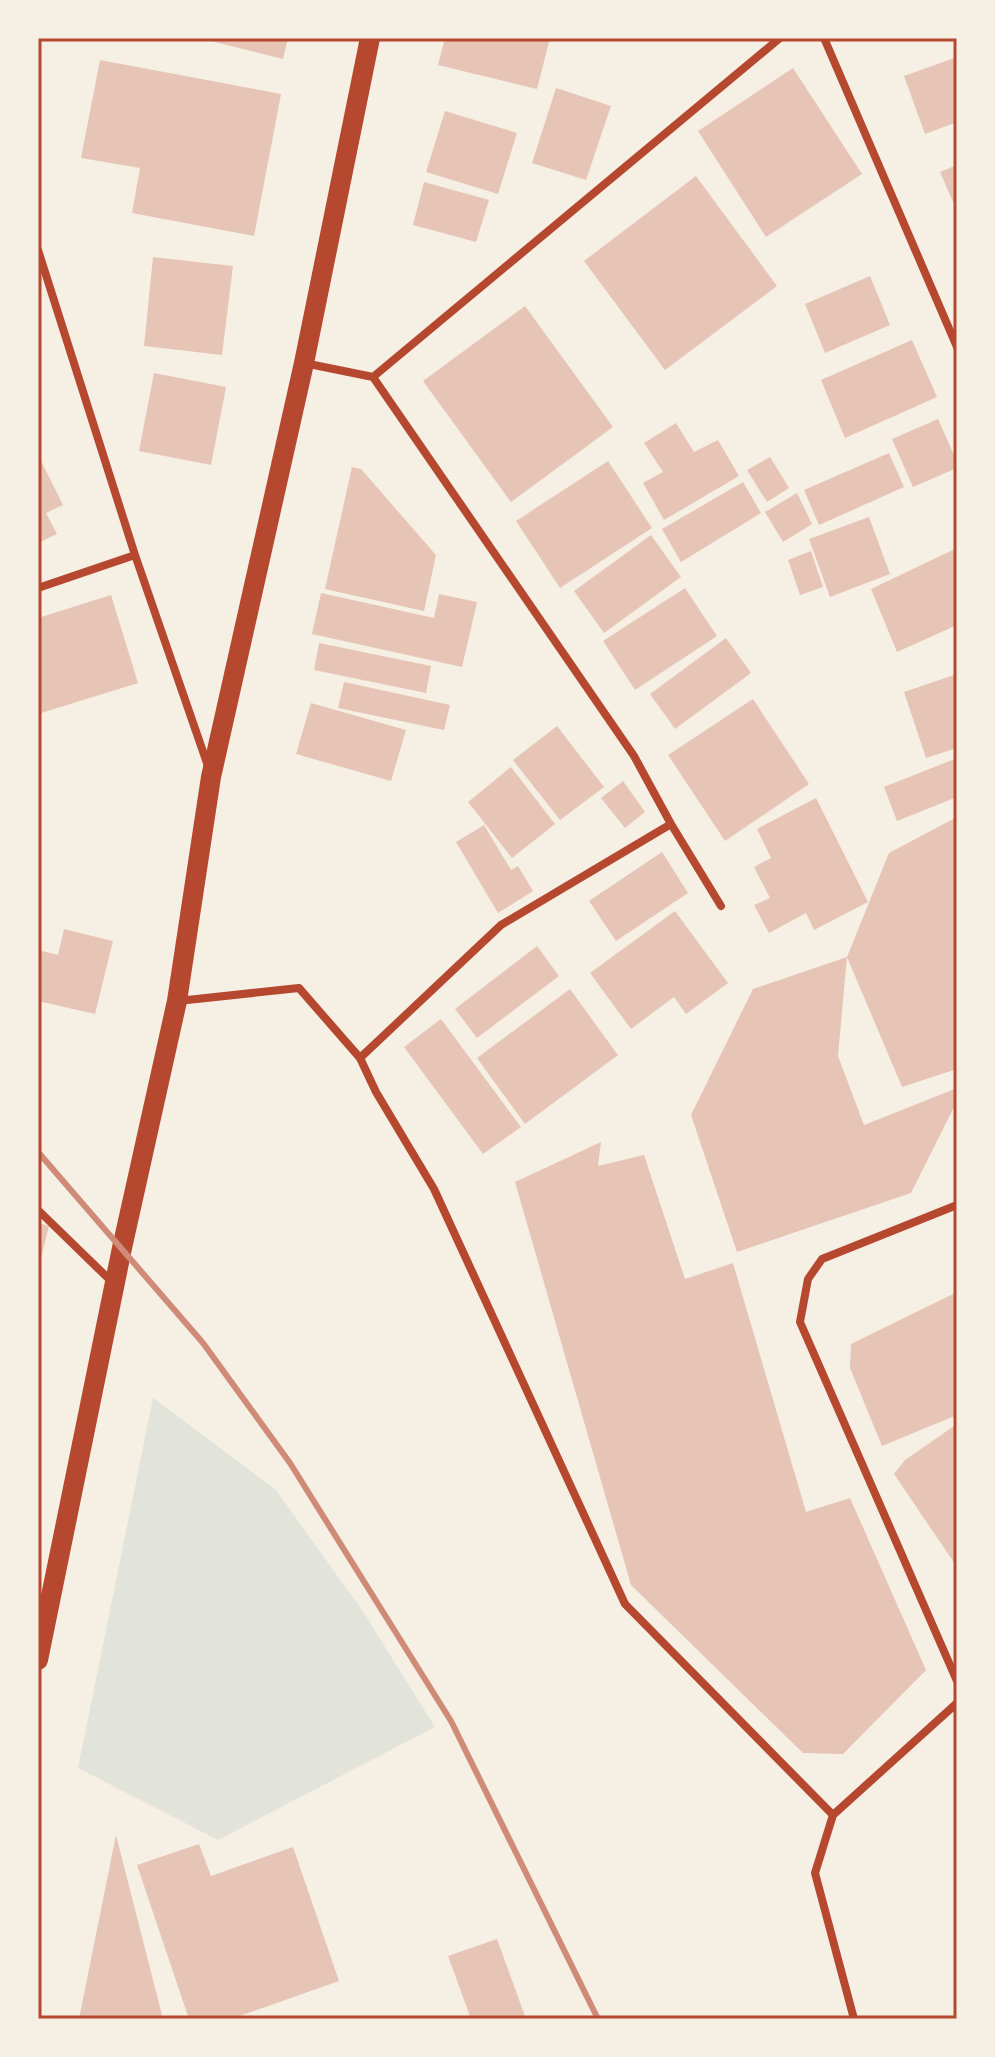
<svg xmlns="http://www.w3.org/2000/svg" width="995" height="2057" viewBox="0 0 995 2057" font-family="'Titillium Web',sans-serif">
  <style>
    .green { fill: #e2e4dc }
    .building { fill: #e6c5b7 }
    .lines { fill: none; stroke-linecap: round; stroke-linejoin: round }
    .minor { stroke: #b5482f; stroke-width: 8 }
    .primary { stroke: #b5482f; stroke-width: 20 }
    .rail { stroke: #cf8b77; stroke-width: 6 }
    .neatline { fill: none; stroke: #b5482f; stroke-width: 3 }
  </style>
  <rect width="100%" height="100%" fill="#f6efe4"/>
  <path class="green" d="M153,1398L276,1490L362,1610L435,1727L218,1840L78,1768Z"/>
  <path class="building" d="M199,38H288L283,59Z
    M445,38H550L537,89L438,65Z
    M957,57V122L925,134L904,76Z
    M100,60L281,94L254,236L132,213L140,168L81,158Z
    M793,68L862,174L766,237L698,131Z
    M556,88L611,106L586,180L532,163Z
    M445,111L517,133L498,194L426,172Z
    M957,165V211L940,172Z
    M696,176L777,286L665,370L584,261Z
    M424,182L489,200L476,242L413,225Z
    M153,257L233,266L222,355L144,346Z
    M870,276L890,325L825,353L805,304Z
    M525,306L613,427L511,502L423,381Z
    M912,340L937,397L845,438L821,380Z
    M154,373L226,387L211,465L139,451Z
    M938,419L957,462V468L913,487L892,439Z
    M676,423L694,452L718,440L739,476L664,520L643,483L663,472L644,443Z
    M889,453L904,487L819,525L804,490Z
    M38,455L63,505L46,513L57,534L38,543Z
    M770,457L789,488L767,502L747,470Z
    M608,461L652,528L560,588L516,521Z
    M352,467L361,469L436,555L424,611L325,589Z
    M743,482L761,513L681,562L662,529Z
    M797,493L812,524L783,542L765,512Z
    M869,517L890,574L830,597L809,539Z
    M651,535L681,577L604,633L574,591Z
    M957,548V625L897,652L871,589Z
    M811,551L823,587L800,595L788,560Z
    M685,588L717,636L635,690L603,641Z
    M321,593L434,618L439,594L477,602L462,667L312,634Z
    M111,595L138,683L38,714V618Z
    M726,638L751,673L675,729L650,694Z
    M319,643L431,666L426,693L314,670Z
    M957,674V748L926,758L904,692Z
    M344,682L450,705L444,730L338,708Z
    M753,699L809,784L725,841L668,755Z
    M311,703L406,730L391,781L296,754Z
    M557,726L604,787L560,820L513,760Z
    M957,758V797L897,821L884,787Z
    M511,767L555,824L512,858L468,802Z
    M623,781L645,812L625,828L601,798Z
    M816,798L868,902L814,930L806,913L769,933L754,905L770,898L754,867L771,858L757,829Z
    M957,817V1069L902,1087L847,957L889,853Z
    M484,825L511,870L518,866L533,891L498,913L456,842Z
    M662,852L688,893L616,941L589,901Z
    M675,911L728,983L686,1014L674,997L631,1029L590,973Z
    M64,929L113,941L95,1014L38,1001V950L58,955Z
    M537,946L559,976L477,1038L455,1009Z
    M847,957L838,1056L864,1125L957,1088V1101L911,1193L737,1252L691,1115L753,989Z
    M570,989L618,1055L525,1124L477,1058Z
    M441,1019L521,1127L483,1154L404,1047Z
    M601,1142L598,1166L644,1155L685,1279L733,1263L806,1512L850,1498L926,1670L843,1754L803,1753L631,1585L515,1182Z
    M38,1223L49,1226L39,1266H38Z
    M957,1292V1415L882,1446L850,1368L851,1344Z
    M957,1424V1567L894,1474L905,1460Z
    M116,1835L163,2019H79Z
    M199,1844L211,1876L293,1847L339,1981L231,2019H189L137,1865Z
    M497,1939L526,2019H471L448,1956Z"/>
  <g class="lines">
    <path class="minor" d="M824,38L957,347
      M38,250L135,555L208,766
      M304,363L373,377L780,38
      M373,377L634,756L671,824L721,906
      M38,588L135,555
      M178,1001L299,988L360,1058L376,1092L434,1189L625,1604L833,1815L815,1873L854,2019
      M360,1058L501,925L671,824
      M957,1205L822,1259L808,1279L800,1322L957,1681
      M38,1210L112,1282
      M833,1815L957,1703"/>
    <path class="primary" d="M38,1660L122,1248L177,1001L211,777L304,363L370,38"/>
    <path class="rail" d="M38,1152L203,1343L290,1463L451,1721L598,2019"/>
  </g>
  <rect width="995" height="2057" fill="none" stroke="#f6efe4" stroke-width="80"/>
  <rect x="40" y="40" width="915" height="1977" class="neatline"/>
</svg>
